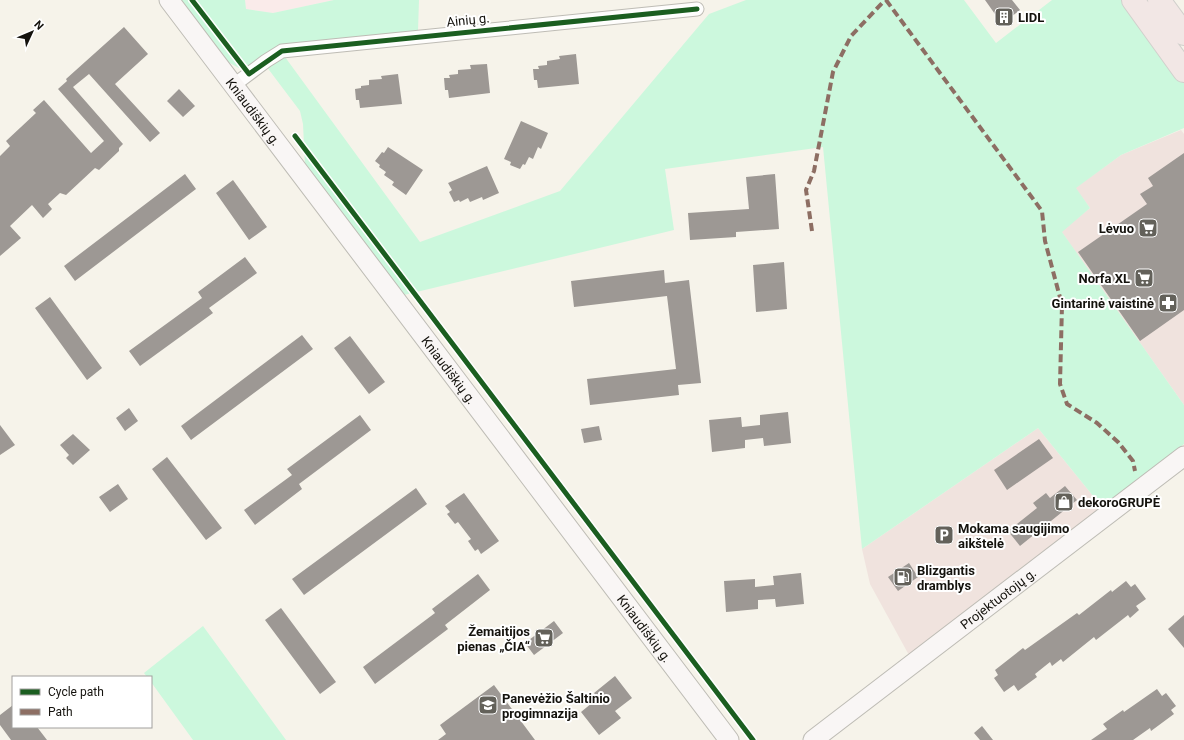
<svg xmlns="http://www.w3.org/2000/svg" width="1184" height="740" viewBox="0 0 1184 740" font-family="Roboto,sans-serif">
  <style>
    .commercial { fill: #f0e3de }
    .industrial { fill: #faebea }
    .green { fill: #ccf8dd }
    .building { fill: #9d9894 }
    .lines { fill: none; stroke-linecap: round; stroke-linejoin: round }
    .street-casing { stroke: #bebcb5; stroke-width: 15 }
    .secondary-casing { stroke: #bebcb5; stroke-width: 21 }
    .highway-casing { stroke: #d1d0cc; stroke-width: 24 }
    .street { stroke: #fefdfc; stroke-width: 13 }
    .secondary { stroke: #f9f6f5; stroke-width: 19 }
    .highway { stroke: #f2e7e5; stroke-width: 22 }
    .quiet { stroke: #8d6e63; stroke-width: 4; stroke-dasharray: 8 4; stroke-linecap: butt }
    .cycleway-casing { stroke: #fff; stroke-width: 8 }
    .cycleway { stroke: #1b5e20; stroke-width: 5 }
    .labels { text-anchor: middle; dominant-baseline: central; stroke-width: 4; stroke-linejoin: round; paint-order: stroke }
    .poi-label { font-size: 13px; font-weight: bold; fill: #14120d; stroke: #fff; text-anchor: start }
    .street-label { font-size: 13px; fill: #14120d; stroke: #fff }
  </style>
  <rect width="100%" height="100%" fill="#f6f3ea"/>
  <path class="commercial" d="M1181,130L1184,134V405L1061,231L1090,208L1075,188L1121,155Z
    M1038,428L1102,507L910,657L870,584L862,549Z"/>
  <path class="industrial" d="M245,0H334L273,13L246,9Z"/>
  <path class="green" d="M180,0H245L246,9L273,13L334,0H419L418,31L277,46L420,242L560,191L709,14L746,0H964L996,43L1052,0H1125L1184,82V128L1121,155L1076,188L1090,208L1062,232L1184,405V444L1102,507L1038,428L862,549L823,147L665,169L674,230L404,295L305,166L303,124L300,111L260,58L249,65L239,68L226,61Z
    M203,626L286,740H193L151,682V677H147L144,673Z"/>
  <path class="building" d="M985,0H1012L1020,10L1002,24Z
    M124,27L148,54L115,84L160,133L150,142L89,74L73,87L123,144L119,148V151L99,170L95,168L66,195L60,193L48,204L52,209L43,218L32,205L10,226L21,238L0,256V156L10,146L6,141L36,113L33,110L44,100L91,153L104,141L58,89L67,81L66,79Z
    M576,54L579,84L538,88L537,80H534L533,69H539L538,66L547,65V61L560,59L559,56Z
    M487,64L490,93L449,98L448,90H445L444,78H450L449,75L458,74V70L471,69L470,65Z
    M398,74L402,104L360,108L359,100H356L355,89L361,88V86L369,85V80L382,79L381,76Z
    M179,89L195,106L183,117L167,101Z
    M521,121L548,133L541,149L538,147L533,159L529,157L525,165L523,164L520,169L510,165L511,162L504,159Z
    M388,147L423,170L406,195L392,185L394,182L384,175L386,172L379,167L380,165L375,161L382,152L384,153Z
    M1184,153V310L1140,341L1078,252L1147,204L1140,194L1153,186L1148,178Z
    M487,166L499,193L483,200L482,197L470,202L468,198L460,202L459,200L454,202L449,192L452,190L448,183Z
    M185,174L196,189L75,281L64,266Z
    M775,174L779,229L736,232V237L690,240L688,213L749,209L746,177Z
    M233,180L267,227L249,240L216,193Z
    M245,257L257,273L209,308L213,313L140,366L129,351L202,298L198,292Z
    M784,262L787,309L756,312L753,265Z
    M664,270L665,283L689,280L701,383L678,385L679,395L590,405L587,379L676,369L667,296L574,307L571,281Z
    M50,297L102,368L87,380L35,308Z
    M302,335L313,349L191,440L181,426Z
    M350,336L385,382L369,394L334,348Z
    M129,408L138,421L125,431L116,418Z
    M788,412L791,443L764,446L763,438L745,440V448L712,452L709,420L741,417L742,427L760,425V415Z
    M360,415L371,430L299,484L302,489L255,525L244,510L292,475L287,469Z
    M0,425L15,445L0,455Z
    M599,426L602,440L584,443L581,429Z
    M73,434L90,450L73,465L66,458L69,455L60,445Z
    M1039,439L1053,458L1007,490L994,470Z
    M167,457L222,528L206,540L152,469Z
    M118,484L128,499L110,512L99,497Z
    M1065,486L1077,500L1020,546L1008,531L1037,508L1033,503L1046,493L1050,498Z
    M416,488L427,504L304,595L292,579Z
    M464,493L499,541L481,554L478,549L475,551L468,541L471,539L458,522L455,524L447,514L450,512L445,506Z
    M909,563L918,577L898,591L888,577Z
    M801,573L804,604L776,607L775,599L758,600V609L726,612L724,581L755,579V587L774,585L773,576Z
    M478,574L490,590L445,625L448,629L375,684L363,667L435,613L432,609Z
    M1126,581L1131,587L1135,584L1146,599L1136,606L1139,610L1130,618L1128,615L1096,640L1094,637L1063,662L1061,659L1052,666L1050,662L1035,674L1037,677L1018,691L1014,685L1004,692L994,678L998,675L995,670L1023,648L1025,650L1077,613L1079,615L1111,590L1112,592Z
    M281,608L336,682L320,694L265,620Z
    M1184,615V648L1168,629Z
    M554,621L563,633L534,655L525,643Z
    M615,676L632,698L615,711L621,718L599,735L581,712L598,698L594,693Z
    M494,685L535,740H438L446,734L440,725Z
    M1157,689L1162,696L1166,693L1176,706L1171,710L1174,714L1151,731L1150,728L1133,740H1091L1107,729L1103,724L1123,710L1124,712Z
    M13,705V727H37L47,740H11L0,725V715Z
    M982,726L993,740H980L974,733Z"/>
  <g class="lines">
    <defs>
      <path id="street" d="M234,85L266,61L282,51L697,9"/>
      <g id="secondary">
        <path id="s1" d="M169,0L729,740"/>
        <path id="s2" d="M813,740L1184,456"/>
      </g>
      <path id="highway" d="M1133,0L1184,71
        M1159,0L1184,34"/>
    </defs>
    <use href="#street" class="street-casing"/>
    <use href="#secondary" class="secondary-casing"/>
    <use href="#highway" class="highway-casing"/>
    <use href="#street" class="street"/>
    <use href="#secondary" class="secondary"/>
    <use href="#highway" class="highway"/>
    <path class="quiet" d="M886,0L1042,211L1045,241L1062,305L1060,384L1067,404L1097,423L1118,442L1133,461L1135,471
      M812,231L806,190L814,171L833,72L851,36L885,0"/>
    <defs>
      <path id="cycleway" d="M192,0L249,74L282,51L697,9
        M295,136L753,740"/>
    </defs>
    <use href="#cycleway" class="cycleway-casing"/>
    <use href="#cycleway" class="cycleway"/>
  </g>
  <defs>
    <symbol id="building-square" viewBox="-11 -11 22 22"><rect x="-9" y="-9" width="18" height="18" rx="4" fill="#63615a" stroke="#fff"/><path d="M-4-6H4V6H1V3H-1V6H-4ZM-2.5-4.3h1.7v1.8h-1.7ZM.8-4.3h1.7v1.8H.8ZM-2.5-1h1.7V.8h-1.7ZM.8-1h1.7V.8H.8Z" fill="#fff"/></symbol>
    <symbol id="supermarket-square" viewBox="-11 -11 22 22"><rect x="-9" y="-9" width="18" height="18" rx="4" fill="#63615a" stroke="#fff"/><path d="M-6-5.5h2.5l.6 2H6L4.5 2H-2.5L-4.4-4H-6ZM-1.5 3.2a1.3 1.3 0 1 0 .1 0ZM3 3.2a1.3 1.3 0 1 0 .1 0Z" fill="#fff"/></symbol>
    <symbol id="pharmacy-square" viewBox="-11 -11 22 22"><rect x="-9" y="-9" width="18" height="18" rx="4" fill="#63615a" stroke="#fff"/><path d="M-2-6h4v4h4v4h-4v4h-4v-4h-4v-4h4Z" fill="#fff"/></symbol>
    <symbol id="shop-square" viewBox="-11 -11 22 22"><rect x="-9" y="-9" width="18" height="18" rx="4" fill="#63615a" stroke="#fff"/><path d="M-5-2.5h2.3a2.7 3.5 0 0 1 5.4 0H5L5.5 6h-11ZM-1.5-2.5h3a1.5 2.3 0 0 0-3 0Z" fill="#fff"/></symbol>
    <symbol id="parking-square" viewBox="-11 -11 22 22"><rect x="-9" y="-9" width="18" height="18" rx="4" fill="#63615a" stroke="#fff"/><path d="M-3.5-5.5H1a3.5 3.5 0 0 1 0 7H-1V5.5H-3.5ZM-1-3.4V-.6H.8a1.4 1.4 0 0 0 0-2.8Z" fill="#fff"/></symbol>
    <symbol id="fuel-square" viewBox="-11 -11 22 22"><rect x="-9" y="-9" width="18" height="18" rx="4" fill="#63615a" stroke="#fff"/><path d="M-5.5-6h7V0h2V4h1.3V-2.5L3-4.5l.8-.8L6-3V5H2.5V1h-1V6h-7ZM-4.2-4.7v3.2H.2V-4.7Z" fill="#fff"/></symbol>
    <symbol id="school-square" viewBox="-11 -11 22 22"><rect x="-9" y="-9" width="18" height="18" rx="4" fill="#63615a" stroke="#fff"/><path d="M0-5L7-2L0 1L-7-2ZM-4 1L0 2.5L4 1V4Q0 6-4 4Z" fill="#fff"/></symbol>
  </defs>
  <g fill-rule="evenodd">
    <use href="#building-square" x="993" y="6" width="22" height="22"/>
    <use href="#supermarket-square" x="1137" y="217" width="22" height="22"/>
    <use href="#supermarket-square" x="1133" y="267" width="22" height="22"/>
    <use href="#pharmacy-square" x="1157" y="292" width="22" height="22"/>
    <use href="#shop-square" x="1053" y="491" width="22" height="22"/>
    <use href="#parking-square" x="933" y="524" width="22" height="22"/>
    <use href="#fuel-square" x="892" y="566" width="22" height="22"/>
    <use href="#supermarket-square" x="533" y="627" width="22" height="22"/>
    <use href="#school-square" x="477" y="694" width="22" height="22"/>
  </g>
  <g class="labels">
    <g class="poi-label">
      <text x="1018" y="17">LIDL</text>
      <text x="1134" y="228" text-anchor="end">Lėvuo</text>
      <text x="1130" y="278" text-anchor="end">Norfa XL</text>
      <text x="1154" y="303" text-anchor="end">Gintarinė vaistinė</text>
      <text x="1078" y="502">dekoroGRUPĖ</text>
      <text x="958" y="528">Mokama saugijimo<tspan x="958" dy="15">aikštelė</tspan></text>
      <text x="917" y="570">Blizgantis<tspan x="917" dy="15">dramblys</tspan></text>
      <text x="530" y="631" text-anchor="end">Žemaitijos<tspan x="530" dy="15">pienas „ČIA“</tspan></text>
      <text x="502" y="698">Panevėžio Šaltinio<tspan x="502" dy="15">progimnazija</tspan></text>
    </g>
    <g class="street-label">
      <text transform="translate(468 20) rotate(-6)">Ainių g.</text>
      <text stroke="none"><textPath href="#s1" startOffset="140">Kniaudiškių g.</textPath></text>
      <text stroke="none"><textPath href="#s1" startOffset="464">Kniaudiškių g.</textPath></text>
      <text stroke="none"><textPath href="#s2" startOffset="233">Projektuotojų g.</textPath></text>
      <text stroke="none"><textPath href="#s1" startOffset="788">Kniaudiškių g.</textPath></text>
    </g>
  </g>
  <rect x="12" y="676" width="140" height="52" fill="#ffffff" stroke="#a1a09e"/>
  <rect x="20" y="689" width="20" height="6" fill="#1b5e20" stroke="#a1a09e"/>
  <text x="48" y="696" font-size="12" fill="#14120d">Cycle path</text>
  <rect x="20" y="709" width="20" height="6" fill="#8d6e63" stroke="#a1a09e"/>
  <text x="48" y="716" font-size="12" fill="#14120d">Path</text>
  <g transform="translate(32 32) rotate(46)" stroke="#ffffff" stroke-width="3" paint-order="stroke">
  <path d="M0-3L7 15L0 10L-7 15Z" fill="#14120d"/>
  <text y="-6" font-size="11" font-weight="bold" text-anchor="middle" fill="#14120d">N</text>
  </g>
</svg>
